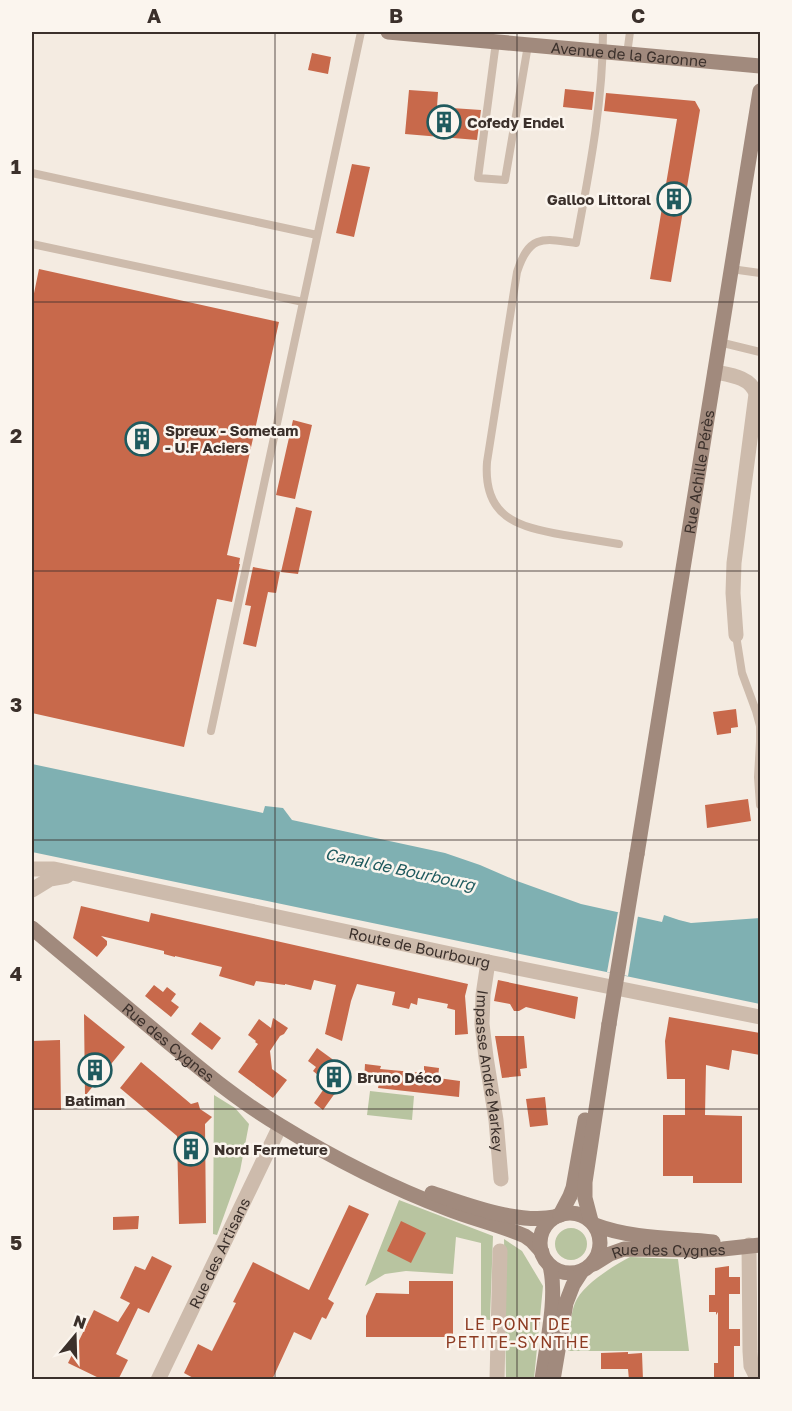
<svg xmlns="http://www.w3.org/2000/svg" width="792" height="1411" viewBox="0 0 792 1411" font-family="'Golos Text',sans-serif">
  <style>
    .green { fill: #b8c4a0 }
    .water { fill: #7fb0b2 }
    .pier { fill: #f4ebe1 }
    .building { fill: #c8694b }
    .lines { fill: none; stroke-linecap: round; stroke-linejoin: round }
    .lane { stroke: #cdbbac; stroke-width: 8 }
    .street { stroke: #cdbbac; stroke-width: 15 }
    .secondary { stroke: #a18a7d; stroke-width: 15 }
    .secondary-bridge { stroke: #a18a7d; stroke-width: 15 }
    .grid { fill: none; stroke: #3b302b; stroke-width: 1.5; stroke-opacity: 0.55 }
    .labels { text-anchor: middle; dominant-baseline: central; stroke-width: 5; stroke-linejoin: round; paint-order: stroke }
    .street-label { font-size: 15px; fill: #3b302b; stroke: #fbf5ee }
    .poi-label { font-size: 15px; font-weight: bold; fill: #3b302b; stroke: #fbf5ee; text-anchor: start }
    .water-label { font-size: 16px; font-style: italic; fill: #1f5a5e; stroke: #fbf5ee }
    .neighbourhood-label { font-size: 16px; letter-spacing: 1.5px; fill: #8c3b22; stroke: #fbf5ee }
    .neatline { fill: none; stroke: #3b302b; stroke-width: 2 }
    .grid-label { font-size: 20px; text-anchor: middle; font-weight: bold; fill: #3b302b }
  </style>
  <rect width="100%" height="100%" fill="#f4ebe1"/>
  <path class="green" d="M370,1091L414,1096L412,1120L367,1115Z
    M214,1095L235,1108L249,1124L240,1171L217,1235L213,1234Z
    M399,1200L493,1236L490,1320L481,1319V1243L456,1237L453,1274L406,1271L385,1274L365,1286Z
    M555 1244a16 16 0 1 1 32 0a16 16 0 1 1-32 0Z
    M504,1239L522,1251L543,1286L534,1379H506Z
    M630,1257L678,1259L689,1351H568C570,1338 570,1314 575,1303C582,1285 613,1266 630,1257Z"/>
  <path class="water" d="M32,764L263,813L265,806L283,808L292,820L445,853L480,865L517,881L581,904L662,922L664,915L679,920L691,923L760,918V1004L32,852Z"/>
  <path class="pier" d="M618,912L638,916L628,976L607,972Z"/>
  <path class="building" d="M312,53L331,57L328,74L308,70Z
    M565,89L594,92L592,110L563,107Z
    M409,90L438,92L437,107L481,110L477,140L405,134Z
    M606,93L695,101L700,110L671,282L650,279L677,119L604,111Z
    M352,164L370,167L354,237L336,233Z
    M39,269L279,322L227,555L240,558L239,564H240L232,602L217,599L184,747L32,713V303Z
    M293,420L312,425L295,499L276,495Z
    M296,507L312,511L298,574L281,572Z
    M253,567L280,572L276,593L268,592L256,647L243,644L251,606L245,605Z
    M736,709L738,727L731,728V733L717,735L713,712Z
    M748,799L751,821L707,828L705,805Z
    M81,906L149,922L151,913L468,984L465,996L468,1034L455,1035V1010L447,1008L448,1004L418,998L417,1005L411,1003L409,1009L392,1005L395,992L357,984L351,1001L342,1041L325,1034L336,985L314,980L311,990L285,984V985L256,981L254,986L219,976L222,967L175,956V957L164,954V951L101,936L107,941V945L97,957L73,938Z
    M498,980L578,997L575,1019L526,1007L519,1011H514L510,1004L494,1001Z
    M154,985L163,992L167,987L176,994L171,1001L179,1007L171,1017L145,996Z
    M84,1014L125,1047L85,1096Z
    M669,1017L760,1033V1055L732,1050L729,1070L706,1065L705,1115L742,1116V1183H693V1176H663V1115H685V1079H667L665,1041Z
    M273,1018L288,1028L284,1034L280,1036L270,1051L272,1069L287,1080L273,1098L238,1072L258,1044L255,1042L256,1041L248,1035L259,1019L271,1028Z
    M200,1022L221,1038L212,1050L191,1034Z
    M495,1036H524L527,1068L520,1069L521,1076L502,1078Z
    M60,1040L61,1110H32V1041Z
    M317,1048L350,1072L323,1110L314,1103L328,1083L313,1071L316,1067L308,1061Z
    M141,1062L191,1104L198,1102L200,1109L212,1117L205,1124L206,1223L179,1224L177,1136L120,1088Z
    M365,1064L381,1066L380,1069L424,1073V1066L439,1068L438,1078L460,1081L459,1097L378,1088L379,1083L364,1082Z
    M545,1097L548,1125L530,1127L526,1099Z
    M349,1205L369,1214L328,1299L334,1303L326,1319L322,1317L311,1340L294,1332L272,1380H197L184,1373L198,1344L212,1351L236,1303L233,1302L253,1262L309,1290Z
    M139,1216L138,1229L113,1230V1217Z
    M401,1221L426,1233L411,1263L387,1251Z
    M152,1256L172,1266L149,1313L138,1308L116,1354L128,1360L118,1380H103L68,1363L94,1310L118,1322L130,1303L120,1298L135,1266L145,1270Z
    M729,1266V1277H740V1294H729V1329H740V1346H734V1380H714V1363H718V1312L716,1315V1312H709V1295H715V1268Z
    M409,1281H453V1337H366V1316L376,1293L409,1294Z
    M628,1352V1354L642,1353L643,1380H629L628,1369H601V1353Z"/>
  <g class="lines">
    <path class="lane" d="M603,32C603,103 589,173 576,243C542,238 529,235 517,272L487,462C483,517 517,527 564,535C582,538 600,541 619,544
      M496,42L478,178L505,180L528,45
      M627,54L630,32
      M32,173L317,235
      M32,244L303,302
      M731,269L760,273
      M719,342L760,352
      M736,635L742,673L756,711L760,726V742L758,777L760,805
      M211,731L361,32"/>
    <g class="street">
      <path d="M715,372C730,375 751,377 756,394L734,563L733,593L736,635"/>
      <path id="s1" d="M32,869H54L488,962L760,1017"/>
      <path d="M32,890L50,879L67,876"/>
      <path id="s2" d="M488,962L483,995L482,1024L486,1057L496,1120L501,1179"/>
      <path d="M749,1245L750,1351L751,1366L758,1380"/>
      <path id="s3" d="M158,1380L280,1126"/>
      <path d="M497,1380L500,1251"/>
    </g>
    <g class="secondary">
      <path id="s4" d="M388,32L760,66"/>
      <path id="s5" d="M637,854L760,91"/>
      <path id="s6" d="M32,928C77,966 123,1004 168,1042C204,1072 240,1102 281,1126C333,1158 390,1187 448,1209C473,1219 500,1225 525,1236L532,1241L542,1252"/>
      <path d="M432,1193C467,1205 517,1224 555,1217"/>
      <circle cx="570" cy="1243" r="30"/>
      <path d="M560,1215L570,1196L573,1188L585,1120"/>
      <path d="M591,1221L585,1198V1182L609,1024"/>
      <path d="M595,1225C632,1239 674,1238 713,1242"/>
      <path id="s7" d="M594,1264L610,1254L624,1249L700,1250L723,1249L760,1245"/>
      <path d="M542,1380C546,1346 558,1298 550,1266"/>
      <path d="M553,1380L566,1303L573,1285L582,1271"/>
    </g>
    <path class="secondary-bridge" d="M609,1024L637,854"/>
  </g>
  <path class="grid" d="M275,32V1380M517,32V1380M32,302H760M32,571H760M32,840H760M32,1109H760"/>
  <defs>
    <symbol id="building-ring" viewBox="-11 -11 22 22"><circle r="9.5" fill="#fbf5ee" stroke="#1f5a5e" stroke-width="1.5"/><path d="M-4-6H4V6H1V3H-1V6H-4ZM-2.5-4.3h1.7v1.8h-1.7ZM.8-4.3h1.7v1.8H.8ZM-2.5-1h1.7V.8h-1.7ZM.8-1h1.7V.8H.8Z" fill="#1f5a5e"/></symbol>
  </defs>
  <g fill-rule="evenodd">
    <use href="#building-ring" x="425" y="103" width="38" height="38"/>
    <use href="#building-ring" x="655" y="180" width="38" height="38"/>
    <use href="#building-ring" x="123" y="420" width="38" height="38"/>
    <use href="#building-ring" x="76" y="1051" width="38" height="38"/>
    <use href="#building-ring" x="315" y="1058" width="38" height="38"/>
    <use href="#building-ring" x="172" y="1130" width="38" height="38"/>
  </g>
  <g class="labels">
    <g class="street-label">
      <text stroke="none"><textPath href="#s4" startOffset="242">Avenue de la Garonne</textPath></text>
      <text stroke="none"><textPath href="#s5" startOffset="387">Rue Achille Pérès</textPath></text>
      <text stroke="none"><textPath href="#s1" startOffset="396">Route de Bourbourg</textPath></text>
      <text stroke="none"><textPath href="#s6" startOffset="178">Rue des Cygnes</textPath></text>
      <text stroke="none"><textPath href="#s2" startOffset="110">Impasse André Markey</textPath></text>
      <text stroke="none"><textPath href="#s7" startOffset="78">Rue des Cygnes</textPath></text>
      <text stroke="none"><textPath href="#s3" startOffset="141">Rue des Artisans</textPath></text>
    </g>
    <g class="poi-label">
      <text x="467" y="122">Cofedy Endel</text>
      <text x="651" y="199" text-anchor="end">Galloo Littoral</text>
      <text x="165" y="430">Spreux - Sometam<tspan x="165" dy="17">- U.F Aciers</tspan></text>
      <text x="357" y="1077">Bruno Déco</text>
      <text x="95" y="1100" text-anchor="middle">Batiman</text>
      <text x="214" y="1149">Nord Fermeture</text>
    </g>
    <g class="water-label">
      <text transform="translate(400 869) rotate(12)">Canal de Bourbourg</text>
    </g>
    <g class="neighbourhood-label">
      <text x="518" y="1324">LE PONT DE<tspan x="518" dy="18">PETITE-SYNTHE</tspan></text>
    </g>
  </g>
  <rect width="792" height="1411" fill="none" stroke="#fbf5ee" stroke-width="66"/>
  <g transform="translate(75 1336) rotate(19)" stroke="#fbf5ee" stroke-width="4.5" paint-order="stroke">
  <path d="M0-4.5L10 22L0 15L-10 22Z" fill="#3b302b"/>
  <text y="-9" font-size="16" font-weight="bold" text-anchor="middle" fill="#3b302b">N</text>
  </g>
  <rect x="33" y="33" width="726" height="1345" class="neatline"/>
  <g class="grid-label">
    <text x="154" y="23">A</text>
    <text x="396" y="23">B</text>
    <text x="638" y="23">C</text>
    <text x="16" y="174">1</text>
    <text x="16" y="443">2</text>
    <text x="16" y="712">3</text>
    <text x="16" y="981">4</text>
    <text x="16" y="1250">5</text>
  </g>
</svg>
